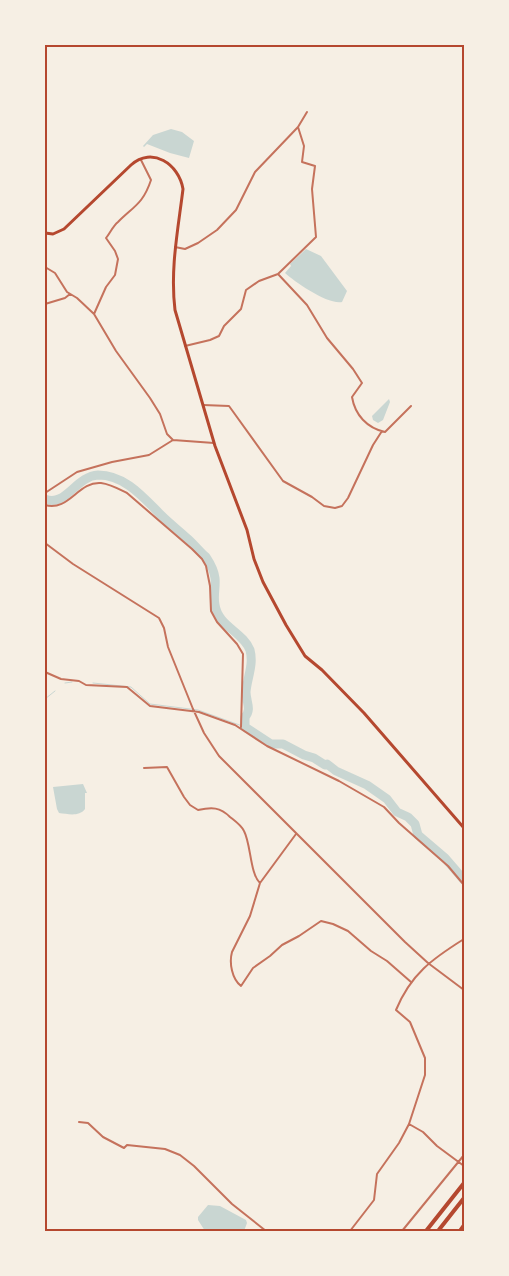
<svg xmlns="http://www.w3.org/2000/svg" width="509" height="1276" viewBox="0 0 509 1276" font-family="'Zilla Slab',serif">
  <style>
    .water { fill: #c9d6d2 }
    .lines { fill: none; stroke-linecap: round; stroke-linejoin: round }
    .stream { stroke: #c9d6d2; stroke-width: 1 }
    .river { stroke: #c9d6d2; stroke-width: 9 }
    .minor { stroke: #c5725c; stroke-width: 2 }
    .secondary { stroke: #b5482f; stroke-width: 2.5 }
    .primary { stroke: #b5482f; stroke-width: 3 }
    .motorway { stroke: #b5482f; stroke-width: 4 }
    .neatline { fill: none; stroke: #b5482f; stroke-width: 2 }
  </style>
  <rect width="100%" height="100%" fill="#f6efe4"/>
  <path class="water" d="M171,129L182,132L194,141L189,158L170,153L147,144L144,147L143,146L153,135Z
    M306,249L321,256L347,291L342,302C328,305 295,282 285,273L291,266L290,264Z
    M389,399L390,402L383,420L378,423L373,420L372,416Z
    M83,784L87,793H85V809C79,817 68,814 59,813L57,809L53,787Z
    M208,1205L220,1206L246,1220L247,1223L244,1231H205L198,1220V1217Z"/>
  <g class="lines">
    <path class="stream" d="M65,683L72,682
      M93,683L131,687L150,704L198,710L245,727
      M45,699L55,691"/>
    <path class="river" d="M45,499C65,508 76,476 98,475C125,475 143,497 161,515C169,523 178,530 187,538C194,544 199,551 206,557C210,563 214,570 215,578C216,587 213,596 215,605C218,626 243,632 250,650C254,665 247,678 246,692C246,702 252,709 245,717V727L271,744H283L304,755L314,758L325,765L327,764L336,771L367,785L387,799L397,812L408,817L415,824L418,835L445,858L464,880"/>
    <path class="minor" d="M175,247L185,249L198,243L217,230L236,210L255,172L298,127
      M45,267L55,273L67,292L77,298L94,314L116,351L150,398L160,414L167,434L173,440
      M278,274L307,305L327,338L353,369L362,383L352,397C355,415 367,428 385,432L411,406
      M45,304L65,298L70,294
      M94,314L106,287L115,275L118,259L115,251L106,238C110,233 113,226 118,222C134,206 143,204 151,180L141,160
      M185,346L210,340L219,336L224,326L241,309L246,290L259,281L278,274L316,237L312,189L315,166L302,162L304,146L298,127L307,112
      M203,405L229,406L283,481L312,497L324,506L335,508L342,506L348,498L373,445L382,431
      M45,493L77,472L112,462L149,455L173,440L214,443
      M45,505C69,512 78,481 101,483C110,484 119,489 127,493L192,549L202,559L206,566L210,586L211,611L217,622L237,644L243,654L241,727
      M45,543L73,564L159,618L164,628L168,647L193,709L204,733L219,756L405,942L428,963L464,990
      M45,672L61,679L79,681L86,685L127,687L150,706L199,712L235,725L267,746L339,781L384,807L399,823L448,866L464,885
      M144,768L167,767L184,797L190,805L198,810C212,807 220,807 230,817C235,821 241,825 244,831C251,844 250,874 260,883
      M296,834L260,883L250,916L232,952C229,963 232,979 241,986L253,968L270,956L282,945L299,936L321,921L333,924L348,931L371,951L387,961L411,982
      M79,1122L88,1123L103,1137L124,1148L127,1145L165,1149L180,1155L194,1166L232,1204L266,1231
      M409,1124L423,1132L437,1146L464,1166
      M350,1231L374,1200L377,1174L399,1143L409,1124L425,1075V1058L410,1022L396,1010C411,974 432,959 464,939
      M402,1231L464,1155"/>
    <path class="secondary" d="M459,1231L464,1224"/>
    <path class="primary" d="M45,233L53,234L64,229L131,165C152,146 179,164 183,189C178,230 170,269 175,310L215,446L247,530L254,559L263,582L286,625L305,656L322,670L364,713L464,828"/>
    <path class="motorway" d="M426,1231L464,1183
      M438,1231L464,1198"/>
  </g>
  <rect width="509" height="1276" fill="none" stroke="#f6efe4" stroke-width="92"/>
  <rect x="46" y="46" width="417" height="1184" class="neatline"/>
</svg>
